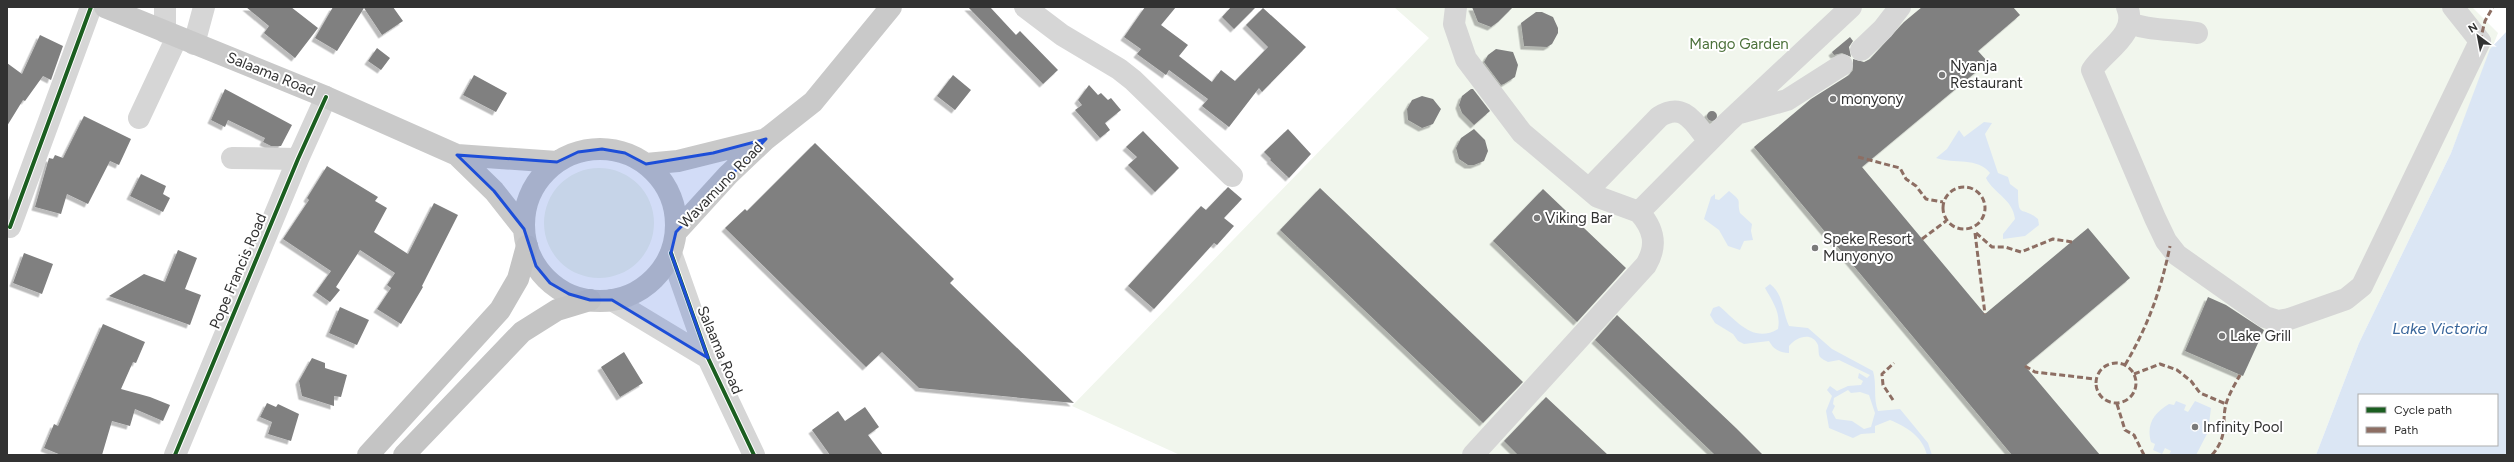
<svg xmlns="http://www.w3.org/2000/svg" width="2514" height="462" viewBox="0 0 2514 462" font-family="Figtree,sans-serif">
  <style>
    .green { fill: #f1f6ed }
    .water { fill: #dbe6f4; fill-rule: evenodd }
    .building { fill: #808080; filter: url(#shadow) }
    .lines { fill: none; stroke-linecap: round; stroke-linejoin: round }
    .minor { stroke: #d6d6d6; stroke-width: 22 }
    .major { stroke: #c9c9c9; stroke-width: 22 }
    .highway { stroke: #c4c4c4; stroke-width: 22 }
    .quiet { stroke: #8d6e63; stroke-width: 3; stroke-dasharray: 6 3; stroke-linecap: butt }
    .cycleway-casing { stroke: #fff; stroke-width: 6 }
    .cycleway { stroke: #1b5e20; stroke-width: 4 }
    .marked { fill: #1d4ed8; fill-opacity: 0.2; stroke: #1d4ed8; stroke-width: 3; stroke-linejoin: round }
    .poi-dot { fill: #7a7a7a; stroke: #fff; stroke-width: 1.5 }
    .labels { text-anchor: middle; dominant-baseline: central; stroke-width: 4; stroke-linejoin: round; paint-order: stroke }
    .park-label { font-size: 15px; fill: #4c713b; stroke: #fff }
    .poi-label { font-size: 15px; fill: #323232; stroke: #fff; text-anchor: start }
    .street-label { font-size: 15px; fill: #323232; stroke: #fff }
    .water-label { font-size: 16px; font-style: italic; fill: #39669b; stroke: #fff }
  </style>
  <defs>
    <filter id="shadow"><feDropShadow dx="-3.5" dy="3.5" stdDeviation="0" flood-color="#0004"/></filter>
  </defs>
  <rect width="100%" height="100%" fill="#fff"/>
  <path class="green" d="M1394,7H2472L2498,33L2451,153L2359,343L2316,455H1180L1072,406L1429,38Z
    M544 223a55 55 0 1 1 110 0a55 55 0 1 1-110 0Z"/>
  <path class="water" d="M2507,31V455H2316L2359,343L2451,153L2490,49ZM2359,395H2497V445H2359Z
    M1984,122L1992,123L1985,134L1998,173L2008,177L2010,184L2018,190C2018,220 2021,205 2038,219L2039,225L2025,236L2003,239V234L2015,219C2013,199 1994,194 1986,178L1990,173C1978,157 1954,164 1936,158L1947,149L1959,130L1964,137Z
    M1729,191C1744,203 1736,199 1740,213L1752,224L1751,231L1753,240L1744,241L1740,250L1728,246L1719,230L1704,219L1711,197L1715,194V199L1719,200Z
    M1770,284C1784,295 1782,311 1789,326L1808,328L1832,349L1873,371C1877,385 1873,398 1878,411L1900,409L1928,443L1932,455H1927C1922,436 1907,427 1890,420L1875,426V433L1861,434L1853,438L1829,428L1826,411L1832,396L1827,390L1830,386L1837,391L1848,386L1861,385L1863,381L1858,378L1859,373L1867,378L1870,375L1839,360L1828,362C1826,361 1822,359 1820,357C1818,354 1819,349 1818,345C1812,331 1796,337 1789,346V353C1779,352 1774,350 1769,341L1744,344L1738,341L1733,334L1715,323L1710,315L1713,308L1719,306C1736,320 1753,344 1778,329C1781,313 1773,302 1765,288ZM1848,390L1851,393L1860,392L1869,395L1875,413L1871,427L1864,429L1852,421L1836,419L1832,412L1835,406L1833,404L1834,398Z
    M2176,401L2186,405L2184,410L2188,412L2195,401L2211,408L2208,432L2196,455H2169L2171,451L2165,448L2162,454L2153,450L2155,444L2151,442C2146,424 2154,413 2169,404L2174,405Z"/>
  <path class="building" d="M246,7H291L318,28L295,58L264,33L269,26Z
    M333,7H393L403,21L382,35L364,8L337,51L315,38Z
    M968,7H990L1016,35L1020,31L1058,70L1043,84Z
    M1145,7H1176L1161,25L1188,45L1179,56L1212,82L1221,70L1235,81L1268,47L1246,25L1263,8L1306,47L1262,92L1259,88L1229,127L1202,106L1208,99L1169,70L1166,75L1137,54L1141,49L1124,37Z
    M1231,7H1256L1234,29L1222,17Z
    M1472,7H1513L1498,22L1491,27L1478,22Z
    M1922,7H2013L2020,15L1978,51L1988,62L1862,167L1985,314L2088,228L2130,278L2025,366L2100,455H2012L1754,147L1811,99L1849,75L1853,70V59L1864,62L1870,59L1904,22Z
    M1536,12H1542L1553,17L1558,28V33L1552,44L1547,47L1524,46L1521,23Z
    M40,35L63,46L51,80L43,76L25,101L23,100L7,126V63L22,74Z
    M1850,37L1853,41L1849,47L1851,57L1842,53L1834,55L1832,52Z
    M377,48L390,58L381,70L368,61Z
    M1496,49L1513,52L1518,65L1515,77L1504,84L1501,85L1484,62L1488,55Z
    M474,75L507,93L496,112L463,95Z
    M953,75L971,90L955,110L937,96Z
    M1089,85L1098,95L1101,93L1108,100L1111,98L1121,110L1105,123L1110,130L1100,138L1075,110L1082,105L1078,100Z
    M225,89L292,125L281,146H271L263,142L265,138L228,120L225,127L211,120Z
    M1471,89H1473L1490,111L1474,125L1462,113L1459,105L1462,96Z
    M1422,96L1433,99L1441,109L1433,124L1422,128L1408,120L1407,109L1412,100Z
    M1707 116a5 5 0 1 1 10 0a5 5 0 1 1-10 0Z
    M84,116L131,139L119,165L110,161L88,204L67,194L61,214L35,207L49,158L53,159L55,155L63,158Z
    M1288,129L1311,154L1289,178L1270,160L1271,159L1264,152Z
    M1474,129L1485,140L1488,151L1484,161L1474,165H1468L1459,159L1456,148L1461,138Z
    M1143,131L1179,168L1155,192L1128,165L1137,157L1126,147Z
    M815,143L954,279L950,283L1074,403L919,388L882,352L866,367L725,228L745,209L747,211Z
    M327,166L378,197L375,201L387,208L374,232L408,254L434,203L458,215L422,286L423,287L401,324L377,309L391,288L387,285L395,273L360,250L336,287L340,290L330,302L316,292L331,271L283,239L309,200L307,198Z
    M141,174L166,186L163,194L170,198L163,212L130,196Z
    M1228,187L1242,199L1224,218L1234,226L1217,245L1214,243L1154,309L1128,286L1201,206L1206,210Z
    M1320,188L1523,382L1483,423L1280,230Z
    M1543,189L1626,268L1577,322L1493,241Z
    M178,250L197,258L185,289L201,295L190,325L109,296L144,274L165,282Z
    M24,253L53,264L42,294L13,283Z
    M2208,297L2226,305L2264,330L2243,376L2185,351Z
    M340,307L369,320L357,345L329,333Z
    M1617,315L1736,428L1763,455H1715L1595,340Z
    M103,324L145,342L136,363L133,362L121,389L150,397L170,405L163,421L135,409L130,426L112,421L102,455H61L44,448L54,424L58,426Z
    M624,352L643,383L620,397L601,367Z
    M312,358L325,363V368L347,375L341,397L334,396V406L302,396L299,381Z
    M1546,397L1608,455H1518L1504,441Z
    M267,403L276,407L278,404L299,414L291,441L268,434L272,422L260,417Z
    M865,407L879,427L868,435L883,455H830L812,430L838,411L845,421Z"/>
  <g class="lines">
    <path class="minor" d="M165,7V32
      M1025,7L1062,35L1119,69L1133,80L1232,176
      M1456,7L1454,24L1466,59L1522,133L1598,197L1639,212
      M2127,7C2139,34 2104,51 2092,70L2155,218L2166,241L2177,255L2265,317L2278,321L2289,319L2346,299L2362,286L2480,41L2453,7
      M2129,23C2151,31 2174,29 2197,33
      M194,44L204,7
      M1861,50L1883,29L1900,7
      M1740,113L1787,100L1842,65
      M139,118L177,37
      M232,158L298,159
      M1589,189L1659,117C1684,101 1694,123 1709,141
      M10,227L91,7
      M671,253L708,358L754,455
      M612,300L708,358
      M175,455L298,159L326,97
      M1473,455L1646,265C1658,245 1654,229 1639,212L1727,123L1851,7"/>
    <path class="major" d="M105,7L326,97L457,155L494,191L524,229
      M524 225a76 76 0 1 1 152 0a76 76 0 1 1-152 0Z
      M457,155L557,162
      M646,164L678,161L763,140
      M676,232L728,175L766,139L813,102L891,7"/>
    <path class="highway" d="M368,455L500,310L518,279L527,246
      M404,455L522,332L557,310L590,300"/>
    <path class="quiet" d="M2480,41L2485,21L2493,7
      M1858,157L1900,168L1906,179L1916,186L1926,199L1943,202
      M1943 208a21 21 0 1 1 42 0a21 21 0 1 1-42 0Z
      M1975,233L1985,314
      M1976,233L1992,247H2005L2021,252L2053,239L2072,242
      M1922,239L1946,221
      M2096 383a20 20 0 1 1 40 0a20 20 0 1 1-40 0Z
      M2125,365C2148,326 2161,290 2170,246
      M2025,366L2035,372L2095,379
      M2134,374L2160,364L2177,370L2191,381L2200,393L2226,404
      M1893,400L1883,385L1882,374L1894,363
      M2117,404L2125,430L2134,435L2144,455
      M2212,455C2229,435 2221,424 2226,404C2229,394 2235,384 2240,375"/>
    <defs>
      <path id="cycleway" d="M10,227L91,7
        M671,253L708,358L754,455
        M175,455L298,159L326,97"/>
    </defs>
    <use href="#cycleway" class="cycleway-casing"/>
    <use href="#cycleway" class="cycleway"/>
  </g>
  <path class="marked" d="M766,139L676,232L671,253L708,358L612,300H590L569,294L550,283L536,266L524,229L494,191L457,155L557,162L578,152L602,149L625,153L646,164L713,153Z"/>
  <g class="poi-dot">
    <circle cx="1942" cy="75" r="4"/>
    <circle cx="1833" cy="99" r="4"/>
    <circle cx="1537" cy="218" r="4"/>
    <circle cx="1815" cy="248" r="4"/>
    <circle cx="2222" cy="336" r="4"/>
    <circle cx="2195" cy="427" r="4"/>
  </g>
  <g class="labels">
    <g class="park-label">
      <text x="1739" y="44">Mango Garden</text>
    </g>
    <g class="poi-label">
      <text x="1950" y="66">Nyanja<tspan x="1950" dy="17">Restaurant</tspan></text>
      <text x="1841" y="99">monyony</text>
      <text x="1545" y="218">Viking Bar</text>
      <text x="1823" y="239">Speke Resort<tspan x="1823" dy="17">Munyonyo</tspan></text>
      <text x="2230" y="336">Lake Grill</text>
      <text x="2203" y="427">Infinity Pool</text>
    </g>
    <g class="street-label">
      <text transform="translate(271 74) rotate(22)">Salaama Road</text>
      <text transform="translate(721 185) rotate(-46)">Wavamuno Road</text>
      <text transform="translate(238 271) rotate(-67)">Pope Francis Road</text>
      <text transform="translate(720 350) rotate(67)">Salaama Road</text>
    </g>
    <g class="water-label">
      <text x="2440" y="328">Lake Victoria</text>
    </g>
  </g>
  <rect width="2514" height="462" fill="none" stroke="#323232" stroke-width="16"/>
  <rect x="2358" y="394" width="140" height="52" fill="#ffffff" stroke="#adadad"/>
  <rect x="2366" y="407" width="20" height="6" fill="#1b5e20" stroke="#adadad"/>
  <text x="2394" y="414" font-size="12" fill="#323232">Cycle path</text>
  <rect x="2366" y="427" width="20" height="6" fill="#8d6e63" stroke="#adadad"/>
  <text x="2394" y="434" font-size="12" fill="#323232">Path</text>
  <g transform="translate(2478 36) rotate(328)" stroke="#ffffff" stroke-width="3" paint-order="stroke">
  <path d="M0-3L7 15L0 10L-7 15Z" fill="#323232"/>
  <text y="-6" font-size="11" font-weight="bold" text-anchor="middle" fill="#323232">N</text>
  </g>
</svg>
